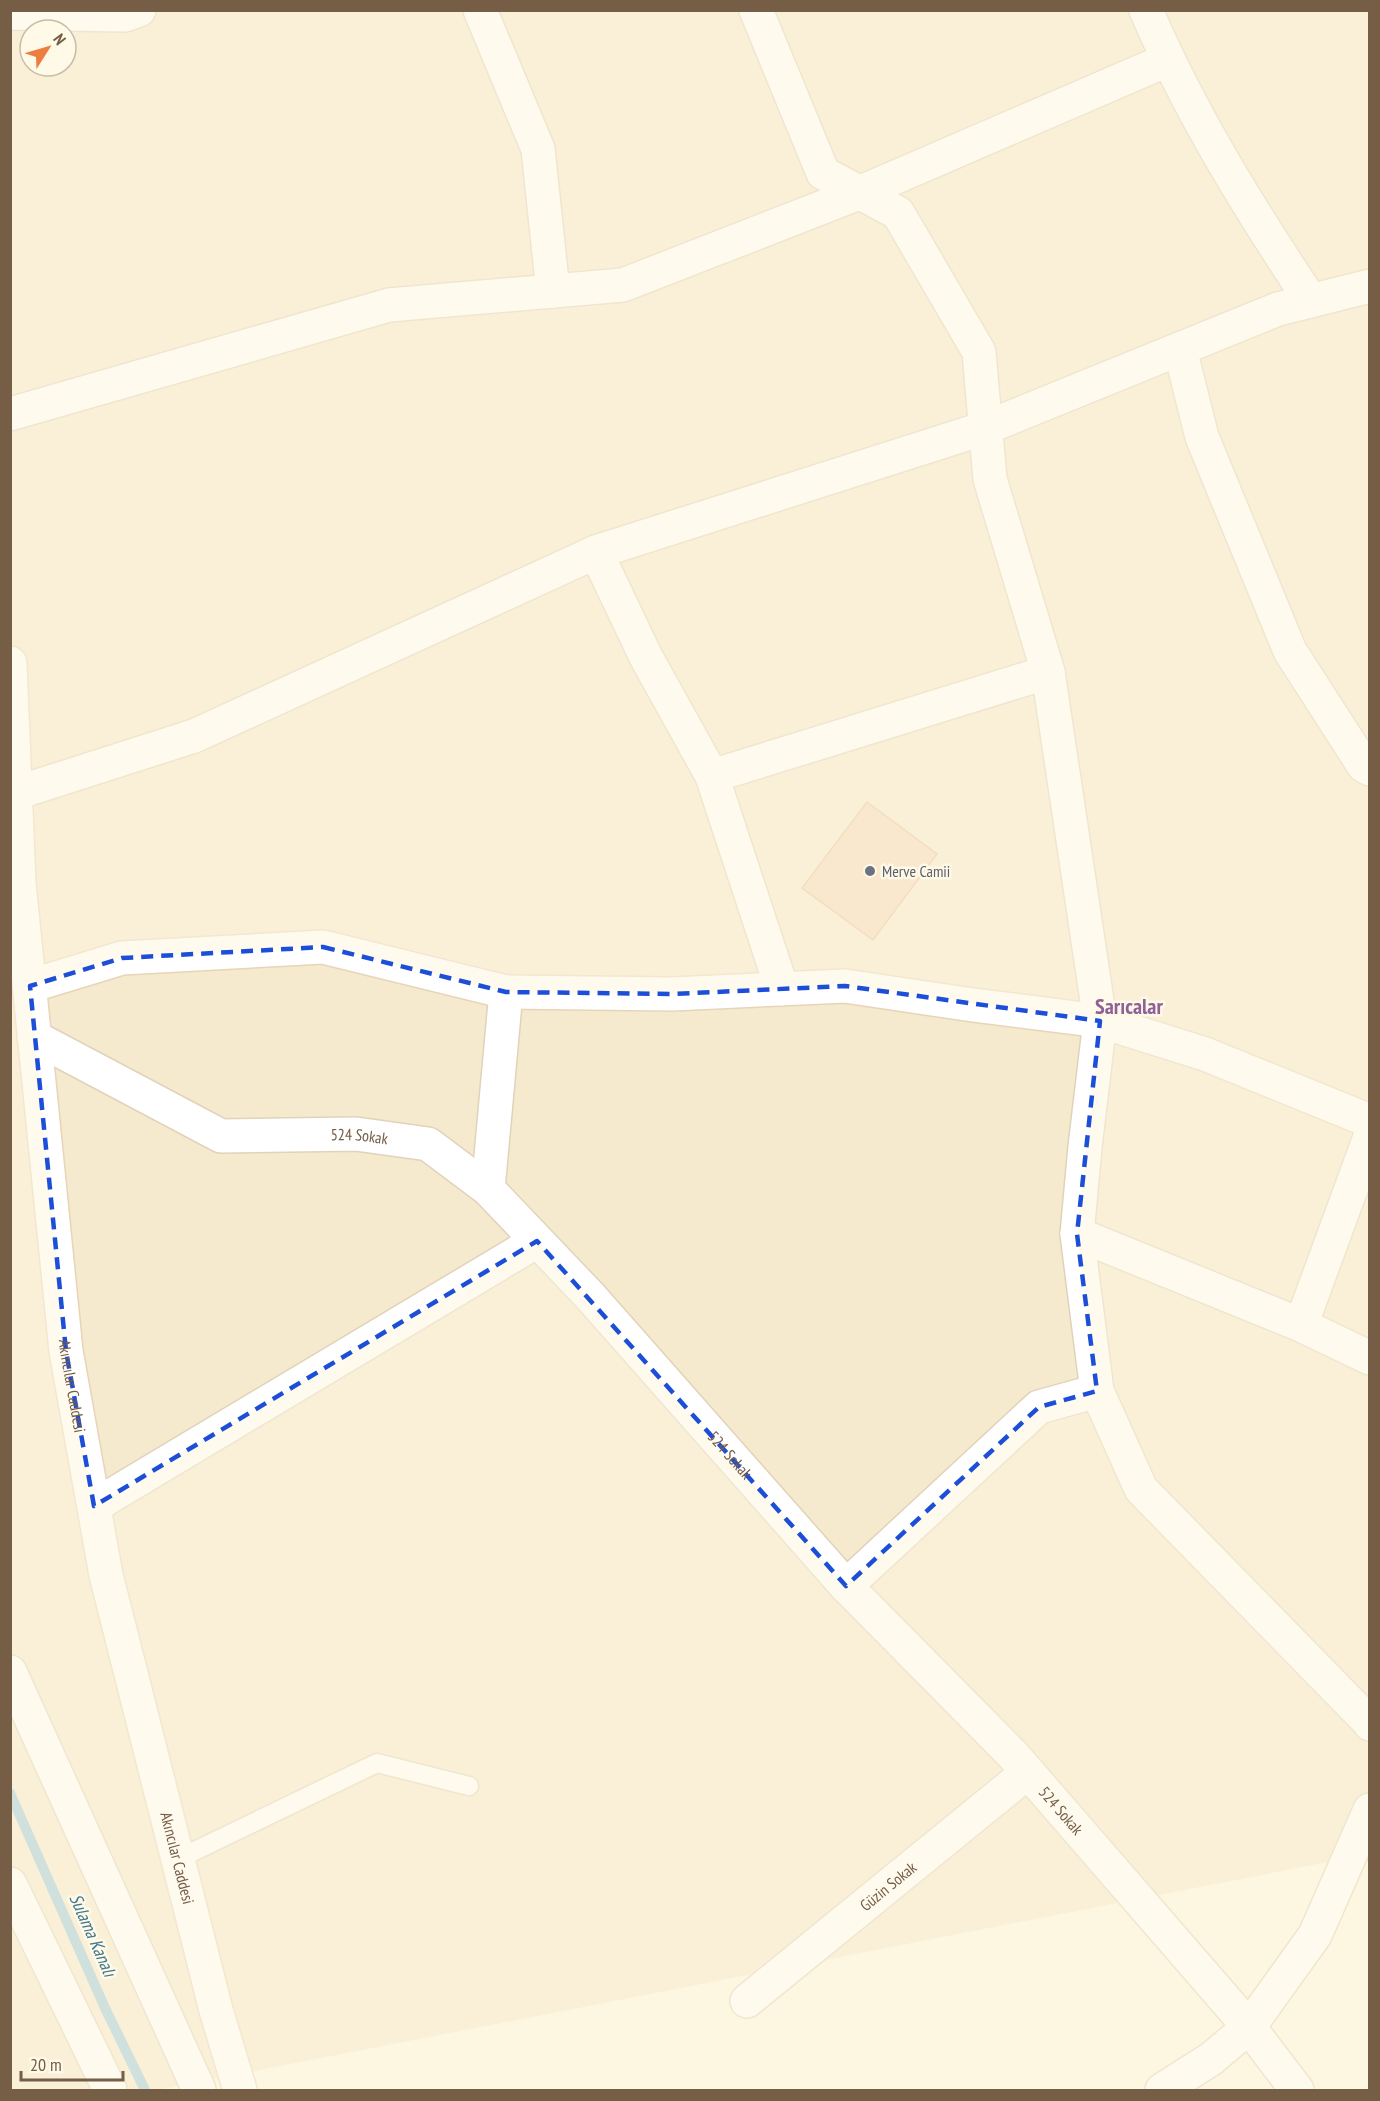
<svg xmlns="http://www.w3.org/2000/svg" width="1380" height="2101" viewBox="0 0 1380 2101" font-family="'PT Sans Narrow',sans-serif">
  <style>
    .residential { fill: #f5e9ce; fill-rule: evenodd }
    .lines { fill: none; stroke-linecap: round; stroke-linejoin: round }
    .stream { stroke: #9ac6d9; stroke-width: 10 }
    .building { fill: #f4d7b6; stroke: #e7c096; stroke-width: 1.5 }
    .lane-casing { stroke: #e1d3bb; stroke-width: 21 }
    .street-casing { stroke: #e1d3bb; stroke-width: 36 }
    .secondary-casing { stroke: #e7d5b9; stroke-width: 36 }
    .lane { stroke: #fff; stroke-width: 18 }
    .street { stroke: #fff; stroke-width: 33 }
    .secondary { stroke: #fff; stroke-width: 33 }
    .marked { fill: none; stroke: #1d4ed8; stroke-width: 4.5; stroke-dasharray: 12 8; stroke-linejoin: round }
    .worship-dot { fill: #6b7280; stroke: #fff9e7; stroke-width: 2 }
    .labels { text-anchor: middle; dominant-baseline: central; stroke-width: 5; stroke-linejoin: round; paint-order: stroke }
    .worship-label { font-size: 16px; fill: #5b616d; stroke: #fff9e7; text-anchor: start }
    .street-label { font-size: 16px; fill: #755d46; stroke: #fff9e7 }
    .water-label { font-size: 18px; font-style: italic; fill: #427891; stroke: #fff9e7 }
    .district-label { font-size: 22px; font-weight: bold; fill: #8e6199; stroke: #fff9e7 }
  </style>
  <rect width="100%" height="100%" fill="#fdf6e0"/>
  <path class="residential" d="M11,11H1369V1854L157,2090H11ZM30,30H66V66H30Z"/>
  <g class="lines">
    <path class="stream" d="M10,1793L105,2008L145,2090"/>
  </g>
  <path class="building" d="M867,802L937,854L873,940L802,888Z"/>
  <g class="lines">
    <defs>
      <path id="lane" d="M178,1859L377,1763L469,1786"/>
      <g id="street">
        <path d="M480,10L538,149L553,291"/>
        <path d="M756,10L823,173L898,213L979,352L990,479L1048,672L1100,1021L1085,1147L1077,1234L1097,1391L1141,1489L1369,1722L1370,1724"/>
        <path d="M1146,10C1190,113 1249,208 1311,301"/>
        <path d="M10,13L125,15L139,10"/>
        <path d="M1180,349L1202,437L1290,651L1364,766L1370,769"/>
        <path d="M10,414L389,305L623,285L859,193L1167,60"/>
        <path d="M596,552L646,657L712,776L782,989"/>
        <path d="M712,776L1048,672"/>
        <path d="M16,793L194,736L596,552L985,428L1278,309L1370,286"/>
        <path id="s1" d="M34,1037L221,1136L356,1134L428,1144L488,1189L590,1296L846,1586L1014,1756L1249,2027L1297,2090"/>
        <path d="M488,1189L506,992"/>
        <path d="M1077,1234L1301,1325L1370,1358"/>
        <path d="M1301,1325L1370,1137"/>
        <path d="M94,1506L537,1241"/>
        <path d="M846,1586L1039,1407L1097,1391"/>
        <path d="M10,1672L199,2090"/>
        <path d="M10,1884L110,2090"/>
        <path id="s2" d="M747,2001L1028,1772"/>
        <path d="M1162,2090L1211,2059L1249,2027L1315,1935L1370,1810"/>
      </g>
      <g id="secondary">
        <path id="s3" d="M10,663L19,883L66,1351L106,1575L216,2010L240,2090"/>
        <path d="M30,986L122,958L323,947L506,992L672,994L845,986L973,1005L1100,1021L1205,1054L1370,1121"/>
      </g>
    </defs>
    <use href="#lane" class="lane-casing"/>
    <use href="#street" class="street-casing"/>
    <use href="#secondary" class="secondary-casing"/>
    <use href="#lane" class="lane"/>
    <use href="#street" class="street"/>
    <use href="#secondary" class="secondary"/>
  </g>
  <path d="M0 0H1380V2101H0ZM323,947L506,992L672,994L845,986L1100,1021L1077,1234L1097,1391L1039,1407L846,1586L537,1241L94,1506L66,1351L30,986L122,958Z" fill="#fdf6e0" fill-opacity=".55" fill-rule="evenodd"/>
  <path class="marked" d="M323,947L506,992L672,994L845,986L1100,1021L1077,1234L1097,1391L1039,1407L846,1586L537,1241L94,1506L66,1351L30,986L122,958Z"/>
  <circle class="worship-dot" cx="870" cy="871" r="6"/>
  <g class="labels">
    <g class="worship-label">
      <text x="882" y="871">Merve Camii</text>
    </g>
    <g class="street-label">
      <text stroke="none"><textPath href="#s1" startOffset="350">524 Sokak</textPath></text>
      <text stroke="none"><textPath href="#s3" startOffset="726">Akıncılar Caddesi</textPath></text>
      <text stroke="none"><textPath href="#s1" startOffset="854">524 Sokak</textPath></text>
      <text stroke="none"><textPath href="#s1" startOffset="1340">524 Sokak</textPath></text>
      <text stroke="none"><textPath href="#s3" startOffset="1210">Akıncılar Caddesi</textPath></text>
      <text stroke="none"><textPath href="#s2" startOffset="182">Güzin Sokak</textPath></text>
    </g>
    <g class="water-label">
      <text transform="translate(93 1935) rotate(66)">Sulama Kanalı</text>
    </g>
    <g class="district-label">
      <text x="1129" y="1006">Sarıcalar</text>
    </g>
  </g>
  <rect width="1380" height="2101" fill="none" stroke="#755d46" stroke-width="24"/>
  <g transform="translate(48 48) rotate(53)"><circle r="28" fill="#fff9e7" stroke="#c8bba7" stroke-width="1.5"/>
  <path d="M0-4.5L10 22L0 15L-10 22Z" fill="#ed7e3f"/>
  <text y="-9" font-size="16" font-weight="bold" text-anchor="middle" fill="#755d46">N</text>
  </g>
  <path d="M21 2071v9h102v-9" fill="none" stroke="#755d46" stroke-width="3"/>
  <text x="30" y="2071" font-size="18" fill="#755d46" stroke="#fff9e7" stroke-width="4.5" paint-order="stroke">20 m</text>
</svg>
